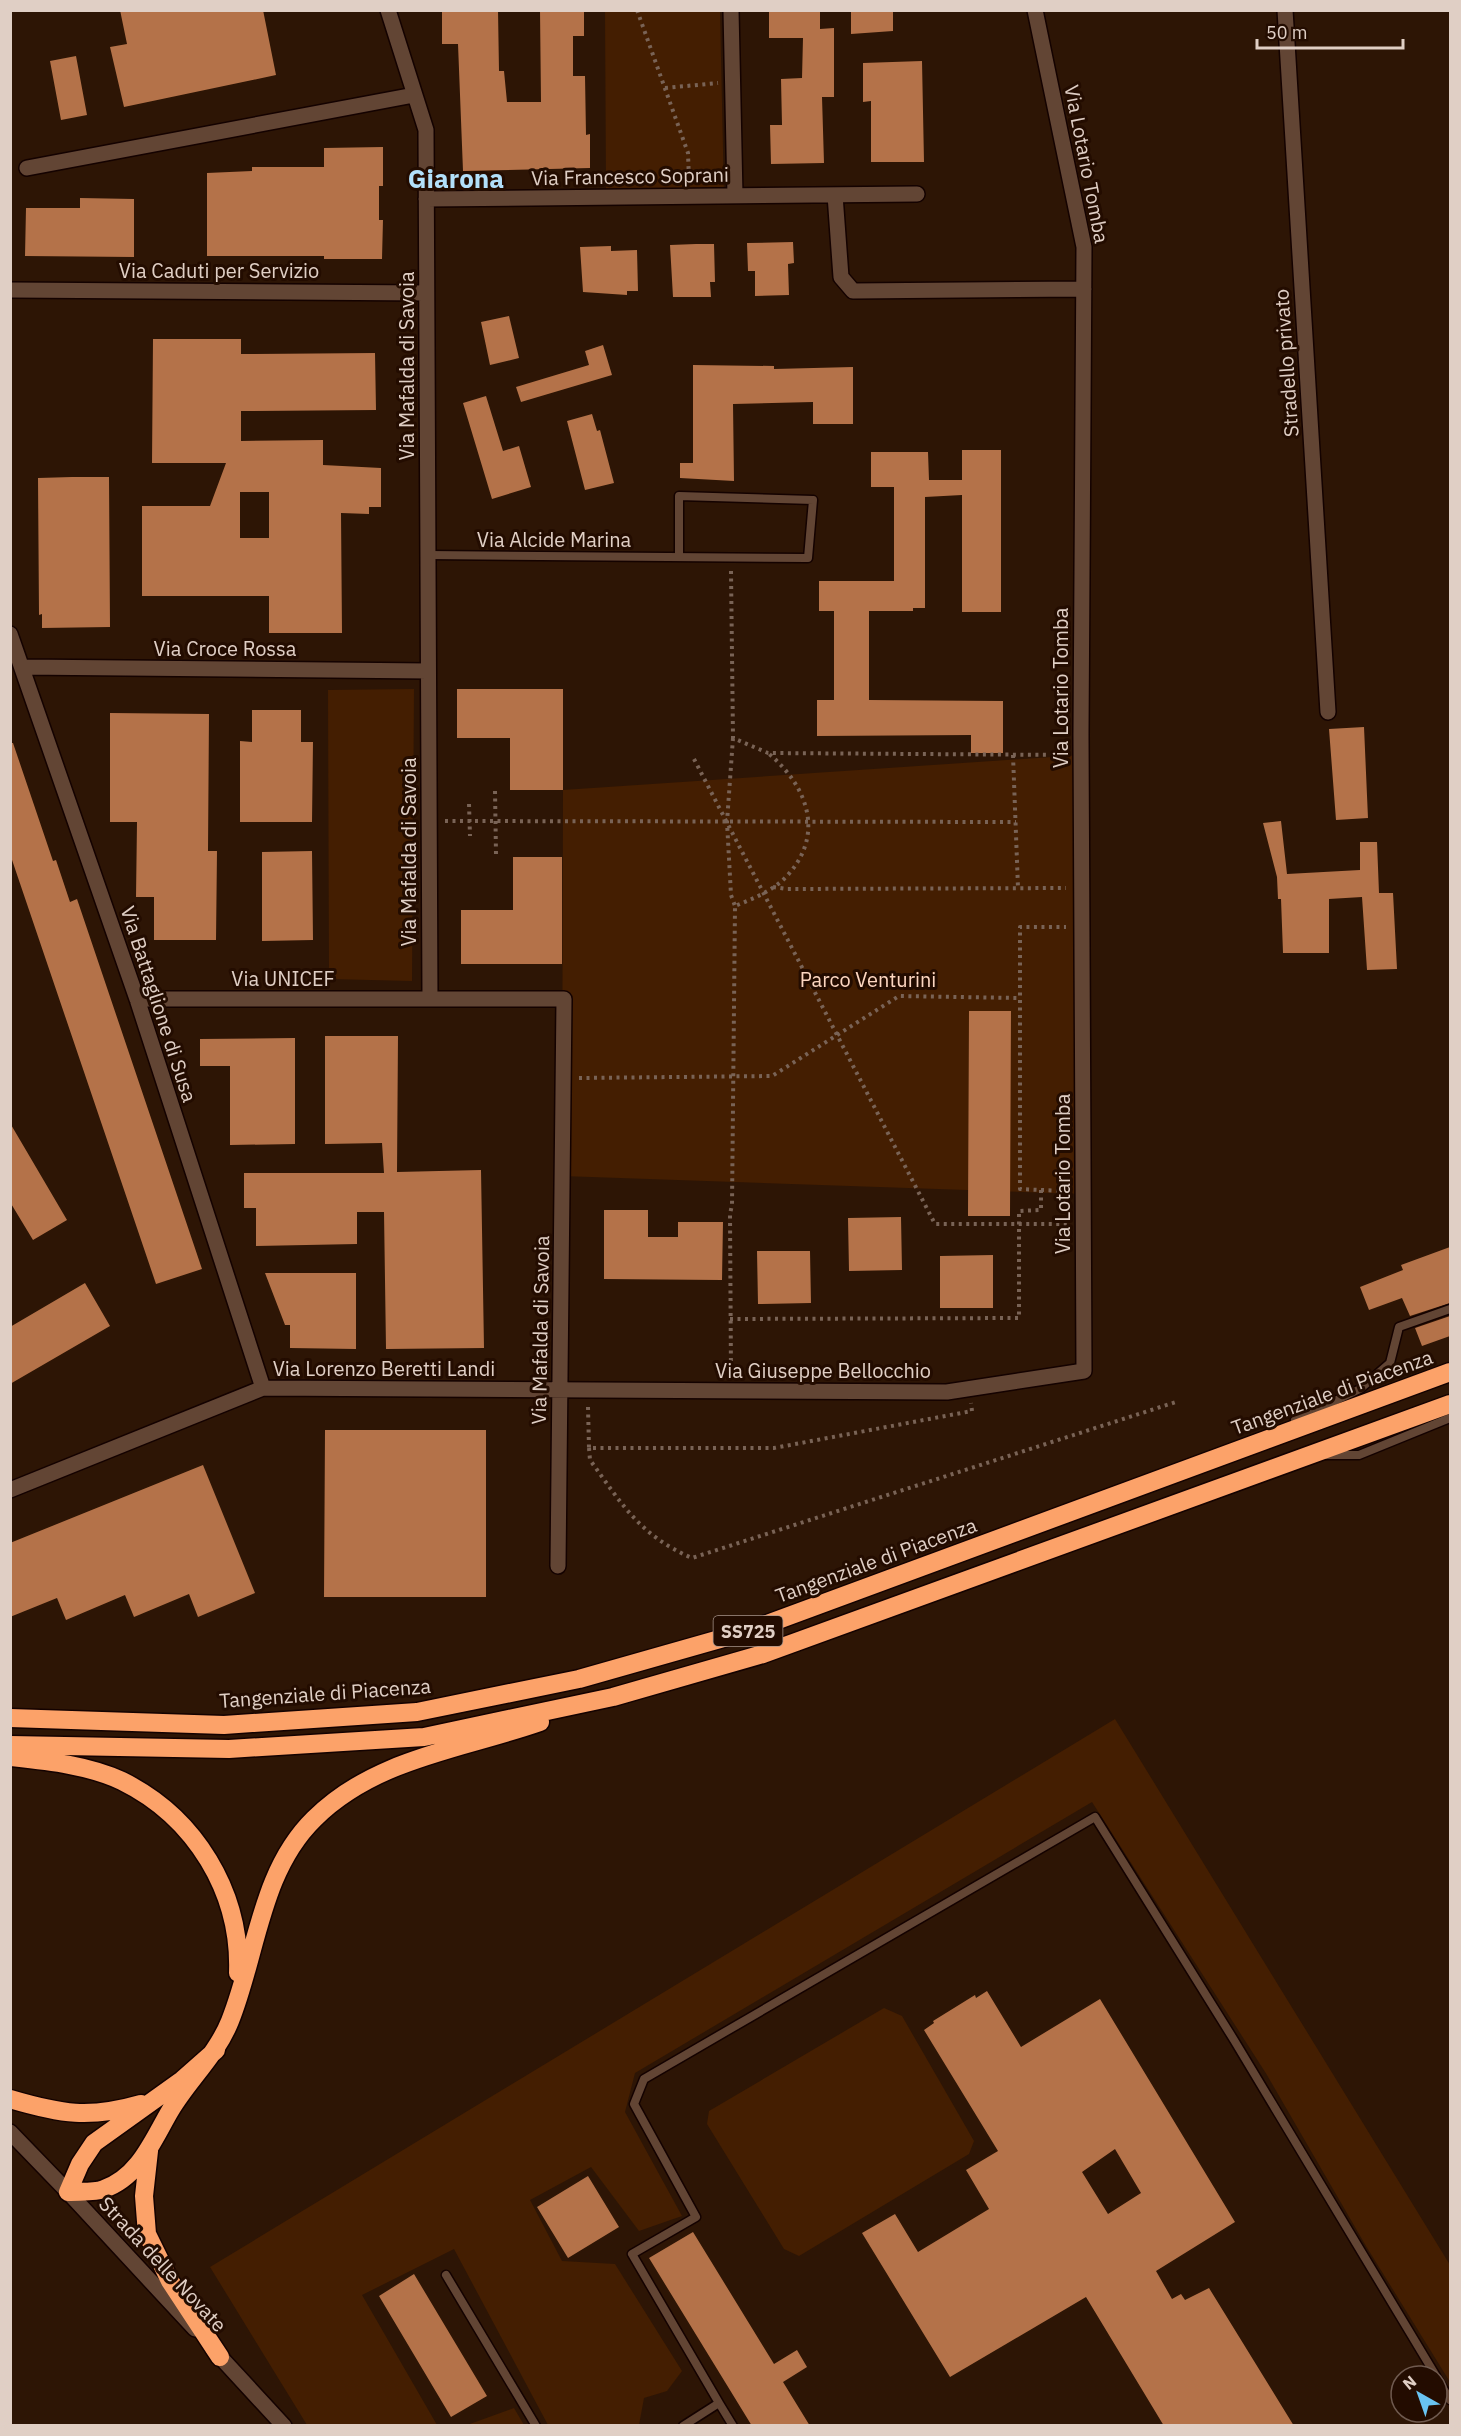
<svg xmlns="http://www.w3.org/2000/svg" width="1461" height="2436" viewBox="0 0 1461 2436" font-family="'IBM Plex Sans',sans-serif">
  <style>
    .green { fill: #441e01 }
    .building { fill: #b47249; fill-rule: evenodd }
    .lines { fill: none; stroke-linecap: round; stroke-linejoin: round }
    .lane-casing { stroke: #140200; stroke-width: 11 }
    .street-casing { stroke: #140200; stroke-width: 18 }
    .secondary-casing { stroke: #140200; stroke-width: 18 }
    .highway-casing { stroke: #140200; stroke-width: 21 }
    .path { stroke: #796356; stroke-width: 4; stroke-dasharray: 3 4.5; stroke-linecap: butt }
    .lane { stroke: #624534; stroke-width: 8 }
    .street { stroke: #624534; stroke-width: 15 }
    .secondary { stroke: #624534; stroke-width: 15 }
    .highway { stroke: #fca269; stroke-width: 18 }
    .labels { text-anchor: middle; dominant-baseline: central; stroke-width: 6; stroke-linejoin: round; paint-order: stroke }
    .shield { fill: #230c00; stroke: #a7948a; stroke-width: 1.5 }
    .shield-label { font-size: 18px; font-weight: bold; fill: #e0cfc5 }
    .street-label { font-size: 20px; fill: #e0cfc5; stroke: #230c00 }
    .park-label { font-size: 20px; fill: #fcd6c0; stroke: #230c00 }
    .district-label { font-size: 26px; font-weight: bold; fill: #b2e0fa; stroke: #230c00 }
  </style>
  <rect width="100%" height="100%" fill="#2d1505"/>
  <path class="green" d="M605,11H720L724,196L606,190Z
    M414,689L412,981L329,979L328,690Z
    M1081,755L1083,1194L562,1176L563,790Z
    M1115,1719L1450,2265V2382L1366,2246L1267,2075L1092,1802L635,2073L625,2112L682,2216L639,2231L591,2167L530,2200L562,2261L615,2264L682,2371L667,2391L644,2398L639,2425H548L454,2249L362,2295L437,2425H307L210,2267Z
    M884,2008L902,2016L974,2141L969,2154L799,2256L784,2249L707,2124L709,2111Z
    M514,2408L524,2425H467Z"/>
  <path class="building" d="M120,10H263L276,75L124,107L110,47L127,44Z
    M442,10H498L499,71H504L507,102H541L540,10H584V36H573V76H585L586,135L590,134V168L463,171L458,44H442Z
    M769,10H820V29L834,28V97H822L824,163L771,164L770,125H782L781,79L802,78L803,38H769Z
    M851,10H893V31L851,34Z
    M76,56L87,115L61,120L50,61Z
    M922,61L924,162H871V101L863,102V63Z
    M383,147V186H379V220H383L382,259H324V256H207V173L252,171V167H324V148Z
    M80,198L134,199V257L25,256L26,208H80Z
    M793,242L794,263L788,264L789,295L755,296V271H748L747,243Z
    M696,244H714L715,282H710L711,297H673L670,245Z
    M611,246V251L637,250L638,291H627V295L583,292L580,247Z
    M509,316L519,358L490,365L481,322Z
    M153,339H241V354L375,353L376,410L241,411V441L323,440V465L381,468V507H369V514L341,513L342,633H269V596H142V506H210L226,463H152ZM240,492H269V538H240Z
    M603,345L612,375L521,402L516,387L589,365L585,351Z
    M693,365L774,366V369L853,367V424H813V402L733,404L734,481L680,478V463H693Z
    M486,396L503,451L519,446L531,487L492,499L463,403Z
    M592,414L597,431L600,430L614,483L585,490L567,421Z
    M962,450H1001V612H962V495L925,497V608H913V611H869V700L1003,701V753H971V735L817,736V700H834V611H819V581H894V487H871V452H928L929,480H962Z
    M72,477H109L110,627L42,628V614L39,615L38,478Z
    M457,689H563V790H510V738H457Z
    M252,710H301V742H313L312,822H240V741L252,742Z
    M110,713L209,714L208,851H217L216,940H154V897H136L137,822H110Z
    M1364,727L1368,818L1336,820L1329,729Z
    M10,743H13L53,861L56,860L70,902L77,899L202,1269L156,1284L10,854Z
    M1281,821L1287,874L1360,870V842H1377L1379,893H1393L1397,969L1367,970L1362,897L1329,899V953H1283L1281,899H1278L1277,877L1263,823Z
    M312,851L313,940L262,941V852Z
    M513,857H562V964H461V910H513Z
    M969,1011H1011L1010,1216H968Z
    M325,1036H398L397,1172L481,1170L484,1348L386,1349L384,1212H357V1244L256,1246V1208H244V1173H384L382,1143L325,1144Z
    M295,1038V1144L230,1145V1066H200V1039Z
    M10,1123L67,1220L33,1240L10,1202Z
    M604,1210H648V1237H678V1222H723L722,1280L604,1279Z
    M901,1217L902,1270L849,1271L848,1218Z
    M1450,1247V1303L1410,1316L1402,1298L1369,1310L1360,1287L1403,1270L1401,1265Z
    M757,1251H810L811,1303L758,1304Z
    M993,1255V1308H940V1256Z
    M265,1273H356V1349L290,1348V1325H285Z
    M85,1283L110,1326L10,1384V1327Z
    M1450,1316V1336L1422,1346L1415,1328Z
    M325,1430H486V1597H324Z
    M203,1465L255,1593L198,1617L189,1594L134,1617L125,1595L66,1620L57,1598L10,1617V1543Z
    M987,1991L1021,2047L1100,1999L1235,2222L1156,2271L1172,2299L1181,2294L1185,2300L1209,2288L1294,2426H1164L1086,2297L950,2377L862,2233L895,2214L918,2252L989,2209L966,2170L998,2151L924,2030L934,2023L933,2021L975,1995L976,1998ZM1115,2149L1141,2193L1108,2214L1082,2172Z
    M588,2176L619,2227L568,2258L537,2207Z
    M693,2232L774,2364L797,2350L807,2367L783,2382L810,2426H752L649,2258Z
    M414,2274L487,2396L451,2417L379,2296Z"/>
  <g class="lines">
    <defs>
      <path id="lane" d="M428,555L808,558L813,500L679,496V557
        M1295,1420L1360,1389L1390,1363L1399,1327L1450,1309
        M1327,1455H1359L1450,1418
        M446,2275L536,2426
        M1437,2378L1450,2400
        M719,2403L733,2426
        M683,2426L719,2403L632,2254L696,2217L634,2104L644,2079L1095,1817L1234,2040L1436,2376"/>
      <path id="street" d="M388,10L426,130L430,999H564L558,1566
        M731,10L735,196
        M1285,10L1328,712
        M27,168L414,95
        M835,195L841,277L853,291L1084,289
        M426,199L917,194
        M10,290L426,293
        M10,634L137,999L263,1388
        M22,667L428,671
        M137,999H430
        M10,1490L263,1388L947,1392L1084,1371L1081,735L1084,247L1035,10
        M68,2192L195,2329
        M213,2349L284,2426"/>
      <path id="secondary" d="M10,2132L68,2192"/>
      <path id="highway" d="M10,1718L224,1725L417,1712L579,1679L748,1631L1450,1372
        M10,1745L229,1749L424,1737L613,1697L763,1654L1450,1404
        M10,1757C47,1761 88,1765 122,1781C195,1817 241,1892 238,1973
        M216,2050L182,2080L94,2143L80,2164L68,2192C79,2191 94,2193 104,2189C139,2177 153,2140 170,2111C188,2080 216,2056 230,2021C257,1954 260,1872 314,1819C375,1758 463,1749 540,1722
        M10,2099C61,2114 89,2119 141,2104
        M149,2151L144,2196L147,2234L170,2281L220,2357"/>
    </defs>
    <use href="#lane" class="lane-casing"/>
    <use href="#street" class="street-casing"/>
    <use href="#secondary" class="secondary-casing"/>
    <use href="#highway" class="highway-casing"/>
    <path class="path" d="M637,10L688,153L689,181
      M665,88L718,83
      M731,571L733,738L768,753L1065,755
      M733,738L727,822L731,895L735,906
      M1013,755L1018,888
      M694,759L935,1224H1068
      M495,791L496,854
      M469,804L470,836
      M445,821L1016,822
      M773,887L787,889L1066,888
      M579,1078L772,1076L899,996L1020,998
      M1041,1190L1067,1191
      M730,1319L1019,1318V1211L1041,1210V1190L1020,1189V927H1066
      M731,1376L730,1214L732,1205L735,906C752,899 770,892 784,879C826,837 809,787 768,753
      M588,1407L589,1448H774L972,1411L971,1403
      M589,1448L590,1460C622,1504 639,1535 692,1558L1176,1402"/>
    <use href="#lane" class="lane"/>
    <use href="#street" class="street"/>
    <use href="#secondary" class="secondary"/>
    <use href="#highway" class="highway"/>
  </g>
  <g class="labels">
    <rect class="shield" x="713.5" y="1616" width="69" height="30" rx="4.5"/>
    <g class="shield-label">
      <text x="748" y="1631">SS725</text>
    </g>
    <g class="street-label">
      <text transform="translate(1087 164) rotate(79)">Via Lotario Tomba</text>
      <text transform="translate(630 176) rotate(-1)">Via Francesco Soprani</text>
      <text x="219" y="270">Via Caduti per Servizio</text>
      <text transform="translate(1286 363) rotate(-94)">Stradello privato</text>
      <text transform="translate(406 366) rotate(-90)">Via Mafalda di Savoia</text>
      <text x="554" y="539">Via Alcide Marina</text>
      <text x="225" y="648">Via Croce Rossa</text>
      <text transform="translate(1060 688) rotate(-90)">Via Lotario Tomba</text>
      <text transform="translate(408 852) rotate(-90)">Via Mafalda di Savoia</text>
      <text x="283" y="978">Via UNICEF</text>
      <text transform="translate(159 1004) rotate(72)">Via Battaglione di Susa</text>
      <text transform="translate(1062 1174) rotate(-90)">Via Lotario Tomba</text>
      <text transform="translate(540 1330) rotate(-89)">Via Mafalda di Savoia</text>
      <text x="384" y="1368">Via Lorenzo Beretti Landi</text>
      <text x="823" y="1370">Via Giuseppe Bellocchio</text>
      <text transform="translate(1332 1392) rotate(-20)">Tangenziale di Piacenza</text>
      <text transform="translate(876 1560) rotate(-20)">Tangenziale di Piacenza</text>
      <text transform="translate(325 1693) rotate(-4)">Tangenziale di Piacenza</text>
      <text transform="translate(163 2264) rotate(47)">Strada delle Novate</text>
    </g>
    <g class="park-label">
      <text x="868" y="979">Parco Venturini</text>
    </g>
    <g class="district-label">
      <text x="456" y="178">Giarona</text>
    </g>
  </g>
  <rect width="1461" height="2436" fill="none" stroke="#e0cfc5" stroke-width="24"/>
  <g transform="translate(1419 2394) rotate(320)"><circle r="28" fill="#230c00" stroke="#6f5a4f" stroke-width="1.5"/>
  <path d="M0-4.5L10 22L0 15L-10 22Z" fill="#69c3f1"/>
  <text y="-9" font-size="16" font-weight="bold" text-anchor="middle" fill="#e0cfc5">N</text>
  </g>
  <path d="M1257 39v9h146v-9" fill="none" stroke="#e0cfc5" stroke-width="3"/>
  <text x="1266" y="39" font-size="18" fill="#e0cfc5" stroke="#230c00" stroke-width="4.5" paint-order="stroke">50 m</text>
</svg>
